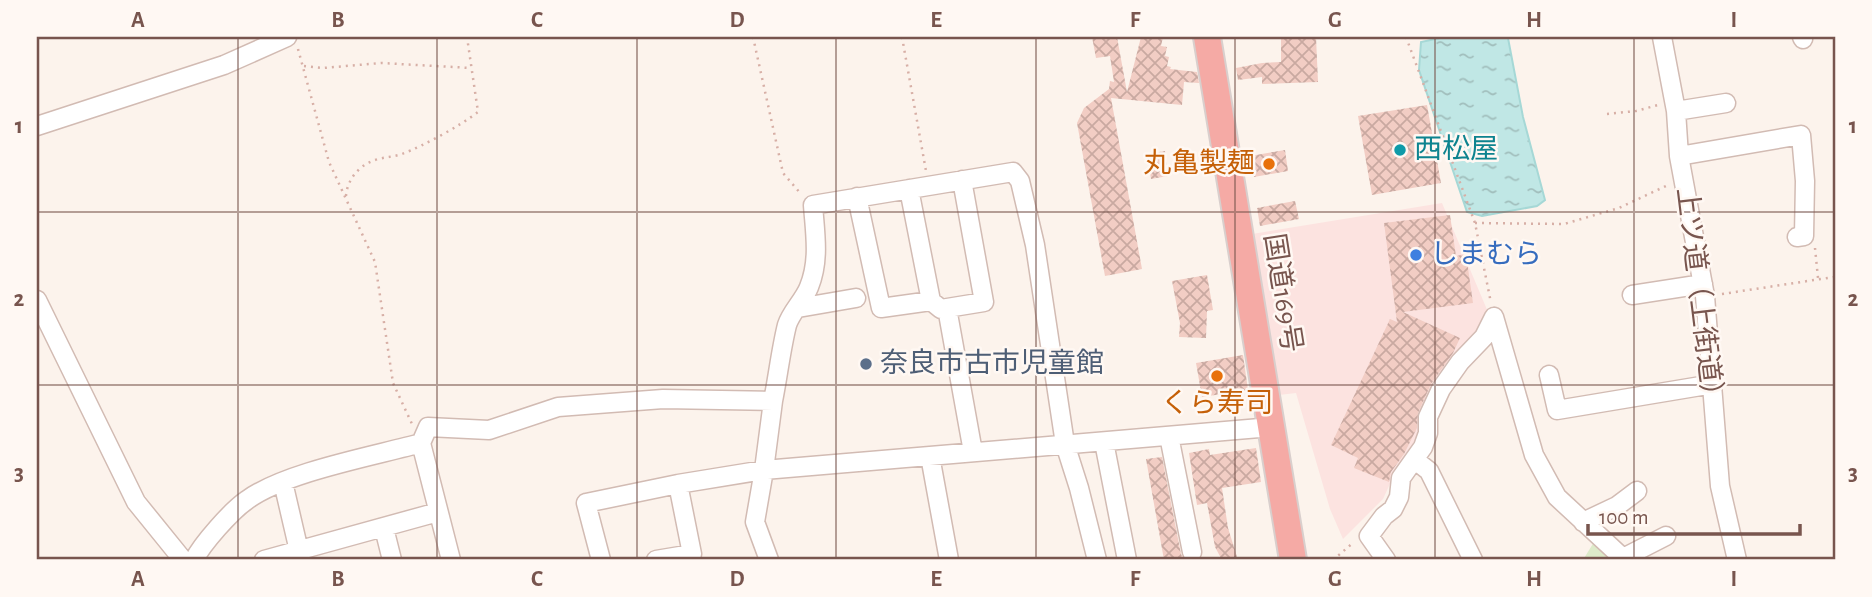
<svg xmlns="http://www.w3.org/2000/svg" width="1872" height="597" viewBox="0 0 1872 597" font-family="'Alegreya Sans','Noto Sans JP',sans-serif">
  <style>
    .commercial { fill: #fce3e0 }
    .green { fill: #deebca }
    .water { fill: url(#water-ripples); stroke: #a6d8d6; stroke-width: 2 }
    .building { fill: url(#building-cross-hatch) }
    .lines { fill: none; stroke-linecap: round; stroke-linejoin: round }
    .minor-casing { stroke: #d2bbb3; stroke-width: 21 }
    .highway-casing { stroke: #d9cfcd; stroke-width: 30 }
    .path { stroke: #d7afa6; stroke-width: 2.5; stroke-dasharray: 2 5; stroke-linecap: butt }
    .minor { stroke: #fff; stroke-width: 18 }
    .highway { stroke: #f5aaa5; stroke-width: 26 }
    .grid { fill: none; stroke: #78554e; stroke-width: 2; stroke-opacity: 0.55 }
    .culture-dot { fill: #0f9aa8; stroke: #fff8f3; stroke-width: 2.5 }
    .food-dot { fill: #e8710a; stroke: #fff8f3; stroke-width: 2.5 }
    .shop-dot { fill: #3f7fe0; stroke: #fff8f3; stroke-width: 2.5 }
    .service-dot { fill: #5c6f8a; stroke: #fff8f3; stroke-width: 2.5 }
    .labels { text-anchor: middle; dominant-baseline: central; stroke-width: 5; stroke-linejoin: round; paint-order: stroke }
    .culture-label { font-size: 28px; fill: #0d838f; stroke: #fff8f3; text-anchor: start }
    .food-label { font-size: 28px; fill: #c56008; stroke: #fff8f3; text-anchor: end }
    .shop-label { font-size: 28px; fill: #366cbe; stroke: #fff8f3; text-anchor: start }
    .street-label { font-size: 28px; fill: #78554e; stroke: #fff8f3 }
    .service-label { font-size: 28px; fill: #4e5e75; stroke: #fff8f3; text-anchor: start }
    .neatline { fill: none; stroke: #78554e; stroke-width: 2.5 }
    .grid-label { font-size: 23px; text-anchor: middle; font-weight: bold; fill: #78554e }
  </style>
  <defs>
    <pattern id="water-ripples" width="26" height="14" patternUnits="userSpaceOnUse" patternTransform="scale(1.75)"><rect width="26" height="14" fill="#c0e7e5"/><path d="M2 4q2-2 4 0t4 0M15 11q2-2 4 0t4 0" fill="none" stroke="#a1bebc"/></pattern>
    <pattern id="building-cross-hatch" width="8" height="8" patternUnits="userSpaceOnUse" patternTransform="scale(1.75)"><rect width="8" height="8" fill="#f2cdc4"/><path d="M0 0l8 8M0 8l8-8" fill="none" stroke="#c9a9a1"/></pattern>
  </defs>
  <rect width="100%" height="100%" fill="#fcf3ec"/>
  <path class="commercial" d="M1442,203L1488,312L1422,436L1394,475L1383,499L1343,539L1330,509L1296,393L1279,395L1252,234Z"/>
  <path class="green" d="M1594,542L1619,560H1583Z"/>
  <path class="water" d="M1445,37L1508,38L1523,117L1545,200L1537,206L1482,216L1467,212L1419,70L1421,42Z"/>
  <path class="building" d="M1092,37H1117L1127,92L1141,37H1163L1161,46L1167,47L1165,56L1169,57L1167,66L1171,67L1170,69L1197,72L1199,83L1184,82L1182,105L1111,98L1142,269L1105,276L1077,123L1084,108L1109,89L1110,81L1114,82L1110,56L1096,58Z
    M1281,37H1316L1318,82L1262,84V77L1238,80L1236,68L1262,63L1281,62Z
    M1427,105L1441,183L1372,195L1358,116Z
    M1285,150L1288,171L1254,177L1250,156Z
    M1165,151L1168,176L1151,179L1147,154Z
    M1295,201L1299,219L1260,226L1257,208Z
    M1450,215L1456,256L1466,254L1473,303L1403,312L1460,338L1453,353L1431,384L1418,413L1417,428L1404,454L1391,472L1389,482L1354,468L1358,458L1331,445L1390,319L1397,322L1384,223Z
    M1207,275L1213,310L1207,311L1206,338L1179,337L1180,323L1172,281Z
    M1243,355L1248,390L1202,397L1196,363Z
    M1256,448L1261,482L1222,488L1228,528L1238,560H1222L1215,547L1207,503L1197,505L1189,453L1209,449L1210,455Z
    M1162,457L1181,554L1184,560H1164L1146,459Z"/>
  <g class="lines">
    <defs>
      <path id="minor" d="M1662,37L1676,111L1679,156L1705,296L1720,486L1737,560
        M1802,37L1803,39
        M1676,111L1726,103
        M37,126L224,65L287,37
        M1679,156L1801,135L1805,181L1804,236L1797,237
        M909,189L931,301
        M857,197L881,308L931,301L941,309L984,302L962,180
        M1632,295L1703,284
        M37,300L136,502L183,560
        M798,308L856,298
        M947,308L973,452
        M1494,317L1534,455L1557,497L1625,560
        M1549,375L1557,410L1713,384
        M773,401C778,376 781,349 787,325C791,312 804,300 809,287C820,260 815,233 813,205L1013,172L1020,181L1035,245L1065,444L1079,488L1097,560
        M1169,436L1192,552
        M1104,442L1127,560
        M421,443L451,560
        M930,456L949,560
        M1415,460L1429,471L1473,560
        M283,482L299,551
        M1583,522L1617,506L1637,491
        M384,528L392,560
        M1623,558L1666,536
        M194,560C202,544 231,511 247,500C285,472 374,456 421,443L428,427L489,430L558,407L663,399L773,401L764,470L1272,427
        M264,560L438,512
        M601,560L586,503L678,484L764,470L755,522L769,560
        M656,560L692,554L678,484
        M1386,560L1369,536L1384,516L1393,509L1399,497L1401,478L1423,447L1428,433V417L1441,389L1460,362L1484,337L1494,317"/>
      <path id="highway" d="M1207,37L1293,560"/>
    </defs>
    <use href="#minor" class="minor-casing"/>
    <use href="#highway" class="highway-casing"/>
    <path class="path" d="M753,37L783,173L801,194
      M902,37L926,171
      M1406,37L1475,223L1491,303
      M298,49L329,162L375,262L393,383L412,424
      M304,66L323,68L381,63L471,68
      M1607,114L1636,111L1658,105
      M346,196C347,180 359,165 375,160C384,157 393,157 402,154C423,146 460,126 478,112L467,37
      M1475,223L1564,224L1619,208L1668,185
      M1815,248L1818,278
      M1722,294L1834,277
      M1333,560L1354,542"/>
    <use href="#minor" class="minor"/>
    <use href="#highway" class="highway"/>
  </g>
  <path class="grid" d="M238,37V560M437,37V560M637,37V560M836,37V560M1036,37V560M1235,37V560M1435,37V560M1634,37V560M37,212H1835M37,385H1835"/>
  <circle class="culture-dot" cx="1400" cy="150" r="7"/>
  <g class="food-dot">
    <circle cx="1269" cy="164" r="7"/>
    <circle cx="1217" cy="376" r="7"/>
  </g>
  <circle class="shop-dot" cx="1416" cy="255" r="7"/>
  <circle class="service-dot" cx="866" cy="364" r="7"/>
  <g class="labels">
    <g class="culture-label">
      <text x="1414" y="150">西松屋</text>
    </g>
    <g class="food-label">
      <text x="1255" y="164">丸亀製麺</text>
      <text x="1217" y="404" text-anchor="middle">くら寿司</text>
    </g>
    <g class="shop-label">
      <text x="1430" y="255">しまむら</text>
    </g>
    <g class="street-label">
      <text transform="translate(1282 293) rotate(81)">国道169号</text>
      <text transform="translate(1699 299) rotate(83)">上ツ道（上街道）</text>
    </g>
    <g class="service-label">
      <text x="880" y="364">奈良市古市児童館</text>
    </g>
  </g>
  <rect width="1872" height="597" fill="none" stroke="#fff8f3" stroke-width="77"/>
  <path d="M1588 524v10h212v-10" fill="none" stroke="#78554e" stroke-width="3.5"/>
  <text x="1599" y="524" font-size="21" fill="#78554e" stroke="#fff8f3" stroke-width="5" paint-order="stroke">100 m</text>
  <rect x="38" y="38" width="1796" height="520" class="neatline"/>
  <g class="grid-label">
    <text x="138" y="27">A</text>
    <text x="338" y="27">B</text>
    <text x="537" y="27">C</text>
    <text x="737" y="27">D</text>
    <text x="936" y="27">E</text>
    <text x="1135" y="27">F</text>
    <text x="1335" y="27">G</text>
    <text x="1534" y="27">H</text>
    <text x="1734" y="27">I</text>
    <text x="19" y="133">1</text>
    <text x="1853" y="133">1</text>
    <text x="19" y="306">2</text>
    <text x="1853" y="306">2</text>
    <text x="19" y="480">3</text>
    <text x="1853" y="480">3</text>
    <text x="138" y="586">A</text>
    <text x="338" y="586">B</text>
    <text x="537" y="586">C</text>
    <text x="737" y="586">D</text>
    <text x="936" y="586">E</text>
    <text x="1135" y="586">F</text>
    <text x="1335" y="586">G</text>
    <text x="1534" y="586">H</text>
    <text x="1734" y="586">I</text>
  </g>
</svg>
